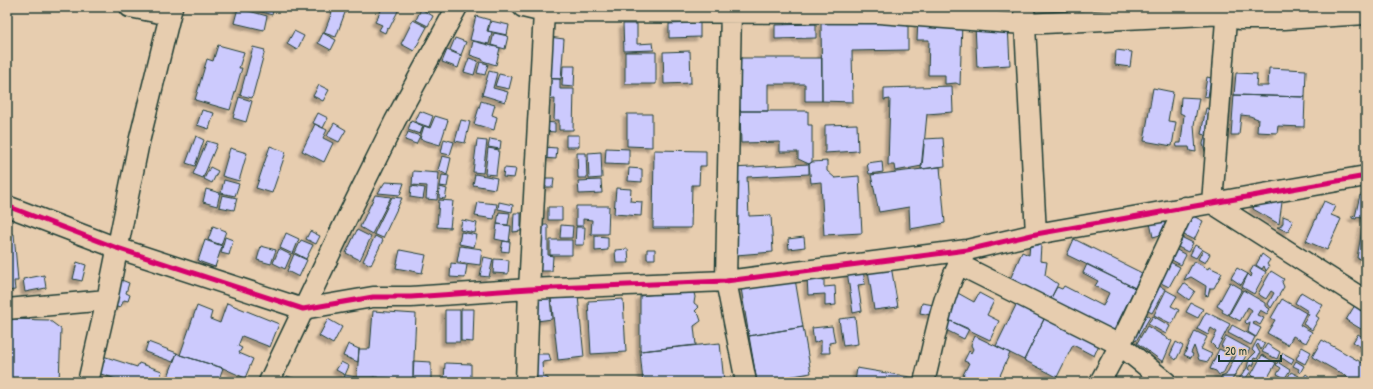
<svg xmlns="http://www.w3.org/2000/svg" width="1373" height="389" viewBox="0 0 1373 389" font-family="'Patrick Hand',sans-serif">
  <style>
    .building { fill: #cccafd; stroke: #1f3d34; filter: url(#shadow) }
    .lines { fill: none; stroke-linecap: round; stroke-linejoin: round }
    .minor-casing { stroke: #1f3d34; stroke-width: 23 }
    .minor { stroke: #e7cdaf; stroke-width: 20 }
    .cycleway-casing { stroke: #e7cdaf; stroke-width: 8 }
    .cycleway { stroke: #d6006c; stroke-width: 5 }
  </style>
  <defs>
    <filter id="shadow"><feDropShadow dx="-3.5" dy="3.5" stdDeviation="1" flood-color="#0004"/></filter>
  </defs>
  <rect width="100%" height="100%" fill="#e7cdaf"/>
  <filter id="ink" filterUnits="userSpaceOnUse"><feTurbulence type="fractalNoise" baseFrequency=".025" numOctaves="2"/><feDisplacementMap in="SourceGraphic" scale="8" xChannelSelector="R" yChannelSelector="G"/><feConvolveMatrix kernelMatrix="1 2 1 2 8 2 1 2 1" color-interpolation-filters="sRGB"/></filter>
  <g filter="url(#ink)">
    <path class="building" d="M261,7H274L272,15L259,11Z
      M334,7H337L346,10L336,37L324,33Z
      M383,7H400L389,29L387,28L385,33L379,30L382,25L375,22Z
      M238,8L267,16L264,30L234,23Z
      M421,9L433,16L428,26L416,20Z
      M476,16L490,20L487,31L492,32L489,44L470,40Z
      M413,20L427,27L414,51L401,44Z
      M918,20L962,22L960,85L956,83L945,84V75H928L929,40H917Z
      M491,21L509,25L507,35L488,31Z
      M908,21V50L852,51L853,102L822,101L821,22Z
      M700,23V37L669,38V24Z
      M623,24H637V44L653,43L654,50L624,51Z
      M816,24V38L775,39V25Z
      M1008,24L1010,65L977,67L975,25Z
      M294,31L304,36L297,50L287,44Z
      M323,33L336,40L331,50L318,43Z
      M494,33L508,36L505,49L491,45Z
      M549,37L564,39L561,79L546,78Z
      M455,38L466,42L461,55L450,50Z
      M473,41L500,48L496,65L483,61L482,59L470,55Z
      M218,45L244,52L239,68H242L230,110L195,100L207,59L213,61Z
      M253,47L265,50L252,98L240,95Z
      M447,50L462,56L458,68L442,62Z
      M1116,50L1132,52L1130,67L1115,65Z
      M690,51L691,83L664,84L663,52Z
      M625,52H656V84H625Z
      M469,58L478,61L474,75L464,72Z
      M738,58H822V101H805V84H768V111H740Z
      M480,62L488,64L485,75L477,73Z
      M563,66H575L574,87L562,86Z
      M1269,68L1306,70L1305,97L1234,95L1236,73L1257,74L1256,86H1268Z
      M489,71L497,73L493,88L508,92L505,102L482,95Z
      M499,74L512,77L509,89L495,86Z
      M1207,77L1211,78L1208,97L1204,96Z
      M546,79H560V89H574L573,130H559V120H554L555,99L545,100Z
      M319,85L329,90L323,101L313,96Z
      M952,86L953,112L927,114L922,166L895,171L894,165H888L890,99L884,100V88Z
      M1153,88L1173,92L1168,121L1176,122L1172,146L1144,141Z
      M1234,95L1305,97L1304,127L1278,126L1277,133L1257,132L1258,119L1250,116L1241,115L1239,135H1231Z
      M239,97L252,101L246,122L233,118Z
      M1181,97L1199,98L1194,125L1196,152L1190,151L1189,147H1177L1176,143H1181L1184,115L1180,113Z
      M481,101L495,105L492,115L497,117L494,130L474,124Z
      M1206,108L1211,109L1206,139L1209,141L1206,155L1203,144L1205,135L1201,134Z
      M202,110L214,113L209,129L197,125Z
      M420,111L433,116L429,127L415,122Z
      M740,111H808V125H812V162L809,164L798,159V152H780V142L741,143Z
      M318,113L328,118L323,128L313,123Z
      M627,114H652V147L627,146Z
      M435,116L448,120L440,145L420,139L424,126L430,128Z
      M461,120L470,122L465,143L455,141Z
      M411,121L423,126L420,134L408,130Z
      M545,122L555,123V132L544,131Z
      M334,123L346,130L339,142L327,136Z
      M315,124L327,130L323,138L333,143L324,162L302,151Z
      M857,124L858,151L825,153V125Z
      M408,132L420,136L416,144L405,140Z
      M566,135H579V147H566Z
      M196,136L204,140L195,166L186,163Z
      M943,138L945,166L921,169L924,139Z
      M444,139L454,142L450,155L441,153Z
      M490,139L501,141L500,149L488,147Z
      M477,140L487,141L483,173L473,172Z
      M207,141L217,144L203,178L193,174Z
      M270,146L286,152L272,193L256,188Z
      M543,147L557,148L556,159L543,158Z
      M230,148L247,153L239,181L222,176Z
      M488,148L499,150L496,175L485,174Z
      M606,148L629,149V165L605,164Z
      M654,150L706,151V166H700L699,185H692L691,228H653Z
      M601,152L602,178L589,179L588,153Z
      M577,153H586L587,178H578Z
      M442,156L451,158L447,175L438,170Z
      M827,161V171L835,178L859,176L862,233L824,235L821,182L811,183L809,164L812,162Z
      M882,161L883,172L869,174L867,163Z
      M809,164V174L747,177L749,216L771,215L773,252L736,255L732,168Z
      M210,167L218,171L212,183L204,179Z
      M940,167L945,223L910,229L909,207L879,212L871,175Z
      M504,168L516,169L514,178L503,177Z
      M629,168L642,169V182L628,181Z
      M413,171L439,173L437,200L426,199L427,186L412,185Z
      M475,174L497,178L495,189L473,185Z
      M442,175L449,176L447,187L440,186Z
      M543,178H554L553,187H543Z
      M224,180L239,184L235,196L221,193Z
      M601,180L602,193L579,194L578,181Z
      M385,182L404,183L400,195L378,193Z
      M411,186L425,188L423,199L410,197Z
      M440,187L447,189L445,199L439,198Z
      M616,188L631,189L630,201L642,202L641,216L614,214Z
      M206,189L220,193L217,206L203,202Z
      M1364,193L1366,194V219L1357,217L1356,219L1352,218V216L1355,217L1360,195L1364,196Z
      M222,195L237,198L234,210L219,207Z
      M375,195L391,197L372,234L360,227Z
      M1283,195L1279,224L1253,209L1255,201Z
      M392,197L402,198L383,238L374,234Z
      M439,200L453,201L450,228L437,227Z
      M1324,201L1335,206L1331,215L1341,219L1327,250L1306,241Z
      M478,202L497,204L494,219L475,216Z
      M499,202L513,205L512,212L498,209Z
      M576,206H609L608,234H591L592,220L583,219V226H576Z
      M548,207H562V220H548Z
      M499,212L510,213L508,225L497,224Z
      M514,213H521V231L513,232Z
      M1189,214L1203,221L1194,240L1180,233Z
      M1283,216L1293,220L1288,232L1277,227H1280L1283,223Z
      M1167,219L1160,235L1153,237L1150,223Z
      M462,220L477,223L475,233L460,230Z
      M497,224L511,226L509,242L495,239Z
      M1363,224H1366V260L1357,258Z
      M541,225H548V255L553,256L552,271H540Z
      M561,225L573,226L572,238H560Z
      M213,226L226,231L221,245L208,240Z
      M576,227H585L584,245H575Z
      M357,230L371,237L360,260L346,253Z
      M310,231L320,236L316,244L306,239Z
      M461,232L477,235L474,247L459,244Z
      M286,233L299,239L293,254L280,248Z
      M7,234H14L18,281H14L15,290L7,291Z
      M375,236L383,240L371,265L363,261Z
      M595,236L608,237V250L595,251Z
      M1179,236L1193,243L1188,252L1174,245Z
      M225,237L233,240L229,255L221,253Z
      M804,237L805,247L789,249L788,239Z
      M1074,239L1142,273L1135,288L1067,255Z
      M205,240L222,246L215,267L198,261Z
      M301,240L313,245L306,259L295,253Z
      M550,240H572V255H550Z
      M503,241L510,242L509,252L501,251Z
      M1030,244L1041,245L1040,261L1047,262L1045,275L1058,284L1050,300L1008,284L1022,252L1029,255Z
      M1195,245L1202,249L1196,258L1190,255Z
      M261,246L276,250L271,264L257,260Z
      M460,246L482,249L480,265L457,262Z
      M1173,248L1186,255L1181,265L1168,258Z
      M279,249L291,255L285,269L273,263Z
      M628,249L629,263H616L615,250Z
      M647,249H655V259H647Z
      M400,250L426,255L422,273L396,268Z
      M1203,250L1210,254L1205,263L1198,259Z
      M294,254L307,260L299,277L287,271Z
      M1262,254L1270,260L1267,264L1269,267L1266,271L1264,266L1262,269L1256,265Z
      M484,257L493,259L489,277L480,276Z
      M494,259L509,260L508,274L493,273Z
      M1168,261L1180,267L1169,287L1157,281Z
      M1194,261L1208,269L1209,267L1222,273L1214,288H1210L1208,296L1205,295L1206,286L1191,277L1184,280Z
      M77,262L86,265L82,281L73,279Z
      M451,263L467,265L465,278L450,277Z
      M1087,264L1135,288L1113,332L1050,300L1057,287L1062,289L1064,286L1103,306L1109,293L1095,286L1098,281L1083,273Z
      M1254,265L1266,272L1254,294L1242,287L1248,274L1251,277L1252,274L1250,272Z
      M891,266L898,307L874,310L868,270Z
      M1237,268L1248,274L1241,285L1231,278Z
      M863,269L865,284L858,285L862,311L853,313L847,271Z
      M1271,271L1284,279L1282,282L1284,287L1271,308L1268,304L1274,293L1271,291L1266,299L1258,294Z
      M44,275L46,288L25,292L23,279Z
      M824,276V287L835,286L836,305L825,306V294L808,295L807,277Z
      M119,279L129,283L126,293L130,295L128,301L124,300L120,308L111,305Z
      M795,279L803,327L749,336L741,288Z
      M1230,282L1242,289L1228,315L1222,312L1223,310L1217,306Z
      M1184,283L1195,291L1189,300L1178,292Z
      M1157,285L1165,289L1152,313L1144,309Z
      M689,290L694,293L695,297L694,303L699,307L695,311L699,315L701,321L694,326L696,345L640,351V296Z
      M1166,290L1177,296L1171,306L1179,310L1172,324L1154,315Z
      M1243,290L1265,303V306L1270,309L1267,314L1260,310L1257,315L1264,318L1260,325L1254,321L1253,324L1261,328L1256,337L1248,332L1250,322L1247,324L1245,322L1252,310L1248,307L1240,321L1229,315Z
      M956,292L974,302L979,293L994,301L987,315L999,321L990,340L944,318Z
      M1301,292L1323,305L1316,316L1319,318L1312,330L1303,324L1309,314L1307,313L1308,311L1295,303Z
      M578,296L584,357L558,360L551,298Z
      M550,298L552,319L537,321L535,300Z
      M623,299L626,352L591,354L588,301Z
      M1019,299L1047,313L1024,360L996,346Z
      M1282,299L1306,313L1300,325L1312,332L1306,343L1293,336L1288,345L1267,333L1275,320L1271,318Z
      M227,303L279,324L270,347L242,336L238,346L242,348L239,353L253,359L245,378L223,368L180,355L197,306L212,312L210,319L220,323Z
      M922,303L934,305L931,315L920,313Z
      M1191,303L1203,309L1198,318L1186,312Z
      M1355,305L1366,311V332L1346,320Z
      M461,309H474L473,342L461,341Z
      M445,310H460V342H445Z
      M373,311L416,314L413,380L373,377H357L359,349H370Z
      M1142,312L1150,317L1136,341L1128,336Z
      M1206,312L1230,324L1217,349L1211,343L1217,332L1211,328L1208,335L1197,329Z
      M1047,313L1101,340L1094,356L1073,345L1057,377L1024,360Z
      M1153,316L1170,326L1166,334L1148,324Z
      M855,317L858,344L843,346L839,319Z
      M944,318L969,329L964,339L940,327Z
      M7,319L49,320L61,329L59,382H7Z
      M328,319L342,327L333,344L319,336Z
      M1232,325L1255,337L1251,345L1228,333Z
      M832,326L835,342L829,343L830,353H821V340L814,343L812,328Z
      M1147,326L1172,341L1163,362L1137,343Z
      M803,327L811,373L757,382L749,336Z
      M1195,331L1207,337L1201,349L1212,354L1208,362L1199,360L1194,346L1191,353L1193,354L1191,358L1184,355Z
      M1358,334L1366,339V350L1353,342Z
      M975,336L1010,353L998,380L1001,382H978L963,375L969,363L964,361L969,351L971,353L973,349L971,345Z
      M1226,336L1250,349L1232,380L1233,382H1218L1221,377L1226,375L1236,355L1221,346Z
      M1257,340L1265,343L1261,350L1258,344L1256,346L1260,353L1257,359L1254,358L1253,360L1255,362L1253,366L1250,365L1248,369L1251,371L1243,382H1239V379L1247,368L1249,359L1255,353L1252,350Z
      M1322,340L1366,365V374L1364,377L1366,378V382H1356L1312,357Z
      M148,342L177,353L173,362L145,352Z
      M1176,342L1183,346L1176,360L1170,355Z
      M720,343L724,382H643L640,351Z
      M348,344L359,349L358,362L343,356Z
      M1267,344L1280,352L1277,359L1262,352Z
      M1302,347L1311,352L1305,364L1296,359Z
      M1219,349L1232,355L1223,374L1219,375L1216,371L1210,369Z
      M177,353L180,355L223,368L218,382H166Z
      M1283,353L1294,359L1291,364L1282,358L1279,363L1290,370L1285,378L1277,374L1281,368L1276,365Z
      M532,354H549L551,361L542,362L543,377L548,378V382H532Z
      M1262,355L1276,363L1267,379L1273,382H1263L1251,375Z
      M103,356L137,367L139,363L162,371L159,382H125L98,373Z
      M413,361L431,362V382H413Z
      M1296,361L1304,366L1300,373L1298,371L1299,369L1293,366Z
      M341,362L349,366L345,375L336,370Z
      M445,363L471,364V382H444Z
      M857,368L916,378L915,382H855Z
      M1291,372L1299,376L1295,382H1285Z
      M1306,374L1311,378V382H1303L1301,381Z
      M345,375L357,377L355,382H343Z
      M287,376L305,382H285Z
      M373,377L413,380V382H373Z
      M783,378L784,382H762Z"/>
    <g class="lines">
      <defs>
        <path id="minor" d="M130,7L170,15
          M523,7L544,12L879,13L1024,24L1226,14L1239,19H1284L1366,14
          M731,7L726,281L746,382
          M1024,7L1036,234
          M1227,7L1212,203L1366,301
          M7,206L117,248L303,309L373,297H411L529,289L726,281L967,250L1036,234L1366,176
          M958,264L1120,345L1166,382
          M7,309L107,300
          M88,382L107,300L139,142L172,7
          M269,382L346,220L395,121L457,7
          M526,382L529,289L544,12
          M924,382C935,340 942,290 965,253
          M1100,382L1120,345L1185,207"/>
      </defs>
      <use href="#minor" class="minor-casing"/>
      <use href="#minor" class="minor"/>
      <defs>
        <path id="cycleway" d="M7,206L117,248L303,309L373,297H411L529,289L726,281L967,250L1036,234L1366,176"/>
      </defs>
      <use href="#cycleway" class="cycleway-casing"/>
      <use href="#cycleway" class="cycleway"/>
    </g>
  </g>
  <rect width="1373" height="389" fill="none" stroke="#e7cdaf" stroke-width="24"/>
  <rect x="12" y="12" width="1349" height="365" fill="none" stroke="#1f3d34" stroke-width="1.5" filter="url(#ink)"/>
  <path d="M1219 355v6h62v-6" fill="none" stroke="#1f3d34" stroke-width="2"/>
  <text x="1225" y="355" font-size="12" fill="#1f3d34" stroke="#e7cdaf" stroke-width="3" paint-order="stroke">20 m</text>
</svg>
